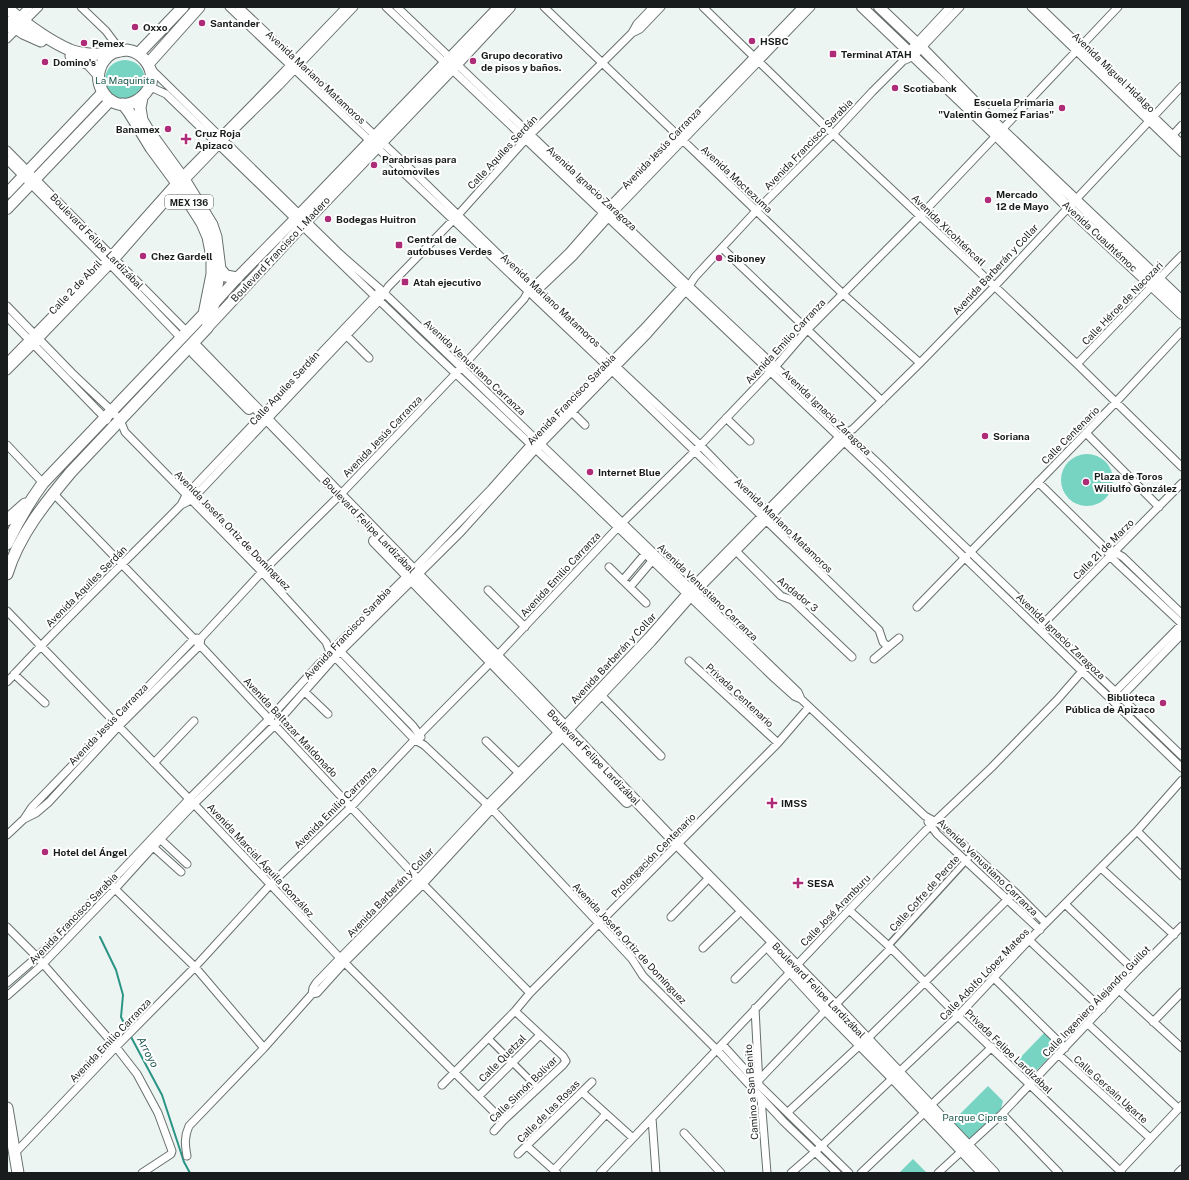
<svg xmlns="http://www.w3.org/2000/svg" width="1189" height="1180" viewBox="0 0 1189 1180" font-family="'Public Sans',sans-serif">
  <style>
    .green { fill: #77d4c3 }
    .lines { fill: none; stroke-linecap: round; stroke-linejoin: round }
    .stream { stroke: #2a9485; stroke-width: 2 }
    .pedestrian-casing { stroke: #676f6d; stroke-width: 8 }
    .minor-casing { stroke: #676f6d; stroke-width: 9 }
    .secondary-casing { stroke: #676f6d; stroke-width: 12 }
    .primary-casing { stroke: #676f6d; stroke-width: 13 }
    .pedestrian { stroke: #fff; stroke-width: 5.5 }
    .minor { stroke: #fff; stroke-width: 7 }
    .secondary { stroke: #fff; stroke-width: 10 }
    .primary { stroke: #fff; stroke-width: 11 }
    .poi-dot { fill: #ae2c77; stroke: #fff; stroke-width: 1.5 }
    .labels { text-anchor: middle; dominant-baseline: central; stroke-width: 4; stroke-linejoin: round; paint-order: stroke }
    .shield { fill: #fff; stroke: #5e6060; stroke-width: 1 }
    .shield-label { font-size: 9px; font-weight: bold; fill: #191c1c }
    .poi-label { font-size: 10px; font-weight: bold; fill: #191c1c; stroke: #fff; text-anchor: start }
    .street-label { font-size: 10px; fill: #191c1c; stroke: #fff }
    .park-label { font-size: 10px; fill: #235d53; stroke: #fff }
    .water-label { font-size: 11px; font-style: italic; fill: #225b52; stroke: #fff }
  </style>
  <rect width="100%" height="100%" fill="#edf5f3"/>
  <path class="green" d="M105 80a20 20 0 1 1 40 0a20 20 0 1 1-40 0Z
    M1061 480a26 26 0 1 1 52 0a26 26 0 1 1-52 0Z
    M1045,1032L1060,1046L1030,1077L1015,1063Z
    M988,1086L1003,1101L1001,1109L970,1140L952,1122Z
    M913,1159L927,1173H899Z"/>
  <g class="lines">
    <path class="stream" d="M100,937L116,970L123,995L121,1017L128,1031
      M130,1035L162,1095L184,1162L190,1173"/>
    <defs>
      <path id="pedestrian" d="M888,946L973,853
        M488,1038L538,1088"/>
      <path id="minor" d="M81,7L106,31L121,51
        M229,7L607,366L879,630L883,642L888,647
        M239,7L421,179L537,292L700,445L732,478L769,513
        M386,7L875,471L1182,768
        M397,7L686,283L879,464L1182,756
        M544,7L843,294L920,363
        M703,7L833,134L1077,364L1182,467
        M1031,7L1182,153
        M1040,7L1182,144
        M7,29L29,7
        M632,33L637,24L653,7
        M7,39L39,7
        M906,56L909,51L950,7
        M150,68L340,254L381,290L798,692L801,699
        M149,88L155,89L166,94L417,337L579,490L774,678L794,696L801,699L925,816L943,826L1015,892L1046,923
        M1170,138L1182,125
        M7,150L187,332
        M7,160L106,260L181,338
        M722,248L882,401
        M533,295L573,257L609,217L811,7
        M7,306L72,373L111,410L120,420L125,432L262,572L326,642L330,652L335,657L415,740L424,745L492,809L632,959L643,976L717,1050L783,1121L837,1173
        M7,317L107,420
        M343,332L369,358
        M7,362L111,255L176,182L275,81L346,7
        M1077,364L1182,255
        M7,371L39,339L116,259L179,187L224,140L279,86L354,7
        M569,409L585,425
        M726,418L750,441
        M1086,433L1159,507
        M7,445L43,483
        M1038,482L1105,548L1110,556L1117,563L1182,624
        M53,493L200,645L418,879L530,993
        M181,505L191,500L199,492L380,300L388,287L458,215L526,139L632,33L640,29L661,7
        M735,550L781,596L792,600L852,657
        M1111,550L1123,557L1182,614
        M609,567L646,603
        M623,580L645,554
        M630,587L652,561
        M488,590L525,627
        M917,607L1116,402L1182,331
        M7,611L194,804L340,958L503,1121
        M1042,625L1182,483
        M338,649L413,726L421,737
        M874,659L899,638
        M689,661L778,743
        M14,674L45,703
        M7,682C63,621 123,564 181,505L186,495L378,293
        M305,692L328,714
        M599,693L661,756
        M1112,695L1182,624
        M1118,700L1182,634
        M486,741L521,775
        M154,763L194,721
        M24,819L36,813L49,802L119,726L200,645L201,638L262,572L340,495L461,368L524,299L528,292L569,252L604,212L802,7
        M928,822L937,834L1040,930
        M1137,831L1182,876
        M7,835L24,819L32,807L194,639L197,638
        M158,837L187,864
        M150,844L181,872
        M1101,868L1174,935
        M112,886L195,967L264,1048
        M1065,904L1136,972
        M849,910L891,948L958,1016L1122,1173
        M671,917L705,882
        M7,927L37,957L116,1047L137,1074L158,1113L172,1151L171,1154L142,1173
        M1029,940L1102,1009
        M703,948L737,915
        M994,978L1065,1048
        M735,979L768,946
        M7,983L37,957L109,884L189,799L269,719L330,652L413,570L491,489L531,444L643,329L684,284
        M1120,991L1182,1048
        M312,994L313,988L316,983L340,958L418,879L488,804L564,726L648,637L690,589L839,437L853,429L920,363L994,287L1182,86
        M7,996L42,965L115,889L153,847L194,804L275,725L335,657L461,532L536,449L648,334L685,292L695,277L756,211L833,134L872,92L903,61L914,56L960,7
        M835,1005L891,948
        M755,1008L759,1085
        M1153,1022L1182,992
        M1088,1024L1178,1108
        M867,1039L925,982L1015,892
        M722,1044L759,1085L849,1173
        M1058,1054L1150,1138
        M759,1080L826,1010
        M442,1085L515,1011L530,993L778,743L809,707
        M582,1092L633,1138
        M479,1096L540,1035
        M761,1098L767,1173
        M930,1106L992,1047
        M788,1112L860,1045
        M1002,1114L1059,1173
        M652,1118L656,1173
        M494,1131L503,1121L563,1065L566,1061L563,1056L515,1011
        M684,1133L721,1173
        M527,1146L557,1173
        M15,1153L116,1047L195,967L270,885L351,807L420,734L497,656L622,523L694,452L776,366L807,330L920,216L1118,7
        M518,1154L592,1082
        M187,1156C185,1145 184,1137 189,1126L264,1048L312,994L317,993L345,962L423,884L492,809L564,736L652,642L695,593L847,439
        M554,1170L606,1114
        M1120,1171L1182,1105
        M600,1173L849,910L930,826L992,767L1057,700L1085,668
        M791,1173L815,1152L958,1016L1029,940L1137,831L1182,780
        M861,1173L925,1112
        M938,1173L1002,1114L1136,972L1182,926
        M1178,1173L1182,1169"/>
      <path id="secondary" d="M862,7L996,135L1068,207L1182,314
        M879,7L922,48L1002,130L1182,301
        M7,193L102,93
        M7,209L111,100
        M212,306L237,278L295,219L499,7
        M207,328L302,226L456,65L510,7
        M193,343L532,692L677,844L835,1005L994,1173
        M194,353L249,409
        M374,541L627,802
        M771,950L826,1010L893,1078L983,1173"/>
      <path id="primary" d="M7,8C26,24 47,40 70,50C84,55 98,55 112,53C117,52 122,50 127,50C143,52 154,68 151,83C148,92 143,97 136,101C107,118 81,71 114,52
        M7,22L23,33L41,41
        M138,54L183,7
        M71,56L89,64L98,74
        M148,64L199,7
        M220,269L226,276L237,278
        M7,520L25,504
        M7,544C17,523 29,502 43,483L204,314L212,274V257L208,237L202,223L176,182L151,148L129,112L123,104
        M7,574C19,535 45,503 71,472L207,328L214,303L220,269L216,237L212,225L185,181L148,130L142,120L140,108L142,98
        M7,1108L18,1173"/>
    </defs>
    <use href="#pedestrian" class="pedestrian-casing"/>
    <use href="#minor" class="minor-casing"/>
    <use href="#secondary" class="secondary-casing"/>
    <use href="#primary" class="primary-casing"/>
    <use href="#pedestrian" class="pedestrian"/>
    <use href="#minor" class="minor"/>
    <use href="#secondary" class="secondary"/>
    <use href="#primary" class="primary"/>
  </g>
  <g class="poi-dot">
    <circle cx="202" cy="23" r="4"/>
    <circle cx="135" cy="27" r="4"/>
    <circle cx="752" cy="41" r="4"/>
    <circle cx="84" cy="43" r="4"/>
    <rect x="829" y="50" width="8" height="8" rx="2"/>
    <circle cx="473" cy="61" r="4"/>
    <circle cx="45" cy="62" r="4"/>
    <circle cx="895" cy="88" r="4"/>
    <circle cx="1062" cy="108" r="4"/>
    <circle cx="168" cy="129" r="4"/>
    <path d="M184 133h4v4h4v4h-4v4h-4v-4h-4v-4h4z"/>
    <circle cx="374" cy="165" r="4"/>
    <circle cx="988" cy="200" r="4"/>
    <circle cx="328" cy="219" r="4"/>
    <rect x="395" y="241" width="8" height="8" rx="2"/>
    <circle cx="143" cy="256" r="4"/>
    <circle cx="719" cy="258" r="4"/>
    <rect x="401" y="278" width="8" height="8" rx="2"/>
    <circle cx="985" cy="436" r="4"/>
    <circle cx="590" cy="472" r="4"/>
    <circle cx="1086" cy="482" r="4"/>
    <circle cx="1163" cy="703" r="4"/>
    <path d="M770 797h4v4h4v4h-4v4h-4v-4h-4v-4h4z"/>
    <circle cx="45" cy="852" r="4"/>
    <path d="M796 877h4v4h4v4h-4v4h-4v-4h-4v-4h4z"/>
  </g>
  <g class="labels">
    <rect class="shield" x="165" y="195" width="48" height="14" rx="3"/>
    <g class="shield-label">
      <text x="189" y="202">MEX 136</text>
    </g>
    <g class="poi-label">
      <text x="210" y="23">Santander</text>
      <text x="143" y="27">Oxxo</text>
      <text x="760" y="41">HSBC</text>
      <text x="92" y="43">Pemex</text>
      <text x="841" y="54">Terminal ATAH</text>
      <text x="481" y="55">Grupo decorativo<tspan x="481" dy="12">de pisos y baños.</tspan></text>
      <text x="53" y="62">Domino's</text>
      <text x="903" y="88">Scotiabank</text>
      <text x="1054" y="102" text-anchor="end">Escuela Primaria<tspan x="1054" dy="12">"Valentin Gomez Farias"</tspan></text>
      <text x="160" y="129" text-anchor="end">Banamex</text>
      <text x="195" y="133">Cruz Roja<tspan x="195" dy="12">Apizaco</tspan></text>
      <text x="382" y="159">Parabrisas para<tspan x="382" dy="12">automoviles</tspan></text>
      <text x="996" y="194">Mercado<tspan x="996" dy="12">12 de Mayo</tspan></text>
      <text x="336" y="219">Bodegas Huitron</text>
      <text x="407" y="239">Central de<tspan x="407" dy="12">autobuses Verdes</tspan></text>
      <text x="151" y="256">Chez Gardell</text>
      <text x="727" y="258">Siboney</text>
      <text x="413" y="282">Atah ejecutivo</text>
      <text x="993" y="436">Soriana</text>
      <text x="598" y="472">Internet Blue</text>
      <text x="1094" y="476">Plaza de Toros<tspan x="1094" dy="12">Wiliulfo González</tspan></text>
      <text x="1155" y="697" text-anchor="end">Biblioteca<tspan x="1155" dy="12">Pública de Apizaco</tspan></text>
      <text x="781" y="803">IMSS</text>
      <text x="53" y="852">Hotel del Ángel</text>
      <text x="807" y="883">SESA</text>
    </g>
    <g class="street-label">
      <text transform="translate(1114 72) rotate(44)">Avenida Miguel Hidalgo</text>
      <text transform="translate(316 77) rotate(43)">Avenida Mariano Matamoros</text>
      <text transform="translate(808 144) rotate(-46)">Avenida Francisco Sarabia</text>
      <text transform="translate(661 148) rotate(-46)">Avenida Jesús Carranza</text>
      <text transform="translate(502 152) rotate(-47)">Calle Aquiles Serdán</text>
      <text transform="translate(737 179) rotate(43)">Avenida Moctezuma</text>
      <text transform="translate(592 188) rotate(43)">Avenida Ignacio Zaragoza</text>
      <text transform="translate(949 230) rotate(44)">Avenida Xicohténcatl</text>
      <text transform="translate(1100 236) rotate(43)">Avenida Cuauhtémoc</text>
      <text transform="translate(97 241) rotate(46)">Boulevard Felipe Lardizábal</text>
      <text transform="translate(280 249) rotate(-47)">Boulevard Francisco I. Madero</text>
      <text transform="translate(995 269) rotate(-47)">Avenida Barberán y Collar</text>
      <text transform="translate(75 287) rotate(-46)">Calle 2 de Abril</text>
      <text transform="translate(551 300) rotate(43)">Avenida Mariano Matamoros</text>
      <text transform="translate(1122 303) rotate(-46)">Calle Héroe de Nacozari</text>
      <text transform="translate(785 341) rotate(-47)">Avenida Emilio Carranza</text>
      <text transform="translate(475 367) rotate(43)">Avenida Venustiano Carranza</text>
      <text transform="translate(284 388) rotate(-47)">Calle Aquiles Serdán</text>
      <text transform="translate(571 399) rotate(-46)">Avenida Francisco Sarabia</text>
      <text transform="translate(827 412) rotate(44)">Avenida Ignacio Zaragoza</text>
      <text transform="translate(1070 435) rotate(-45)">Calle Centenario</text>
      <text transform="translate(382 436) rotate(-46)">Avenida Jesús Carranza</text>
      <text transform="translate(369 525) rotate(46)">Boulevard Felipe Lardizábal</text>
      <text transform="translate(784 525) rotate(44)">Avenida Mariano Matamoros</text>
      <text transform="translate(233 530) rotate(46)">Avenida Josefa Ortiz de Domínguez</text>
      <text transform="translate(1103 549) rotate(-45)">Calle 21 de Marzo</text>
      <text transform="translate(560 574) rotate(-47)">Avenida Emilio Carranza</text>
      <text transform="translate(86 586) rotate(-45)">Avenida Aquiles Serdán</text>
      <text transform="translate(708 592) rotate(44)">Avenida Venustiano Carranza</text>
      <text transform="translate(798 594) rotate(39)">Andador 3</text>
      <text transform="translate(347 633) rotate(-47)">Avenida Francisco Sarabia</text>
      <text transform="translate(1061 636) rotate(44)">Avenida Ignacio Zaragoza</text>
      <text transform="translate(613 658) rotate(-47)">Avenida Barberán y Collar</text>
      <text transform="translate(740 695) rotate(43)">Privada Centenario</text>
      <text transform="translate(108 724) rotate(-46)">Avenida Jesús Carranza</text>
      <text transform="translate(291 727) rotate(47)">Avenida Baltazar Maldonado</text>
      <text transform="translate(594 757) rotate(46)">Boulevard Felipe Lardizábal</text>
      <text transform="translate(335 807) rotate(-45)">Avenida Emilio Carranza</text>
      <text transform="translate(653 855) rotate(-45)">Prolongación Centenario</text>
      <text transform="translate(261 860) rotate(47)">Avenida Marcial Águila González</text>
      <text transform="translate(988 867) rotate(44)">Avenida Venustiano Carranza</text>
      <text transform="translate(390 892) rotate(-46)">Avenida Barberán y Collar</text>
      <text transform="translate(924 893) rotate(-48)">Calle Cofre de Perote</text>
      <text transform="translate(835 910) rotate(-46)">Calle José Aramburu</text>
      <text transform="translate(73 918) rotate(-46)">Avenida Francisco Sarabia</text>
      <text transform="translate(630 943) rotate(47)">Avenida Josefa Ortiz de Domínguez</text>
      <text transform="translate(984 974) rotate(-46)">Calle Adolfo López Mateos</text>
      <text transform="translate(819 990) rotate(46)">Boulevard Felipe Lardizábal</text>
      <text transform="translate(1096 1001) rotate(-46)">Calle Ingeniero Alejandro Guillot</text>
      <text transform="translate(110 1040) rotate(-46)">Avenida Emilio Carranza</text>
      <text transform="translate(1009 1051) rotate(44)">Privada Felipe Lardizábal</text>
      <text transform="translate(502 1058) rotate(-45)">Calle Quetzal</text>
      <text transform="translate(523 1089) rotate(-44)">Calle Simón Bolívar</text>
      <text transform="translate(1111 1089) rotate(42)">Calle Gersaín Ugarte</text>
      <text transform="translate(751 1092) rotate(-94)">Camino a San Benito</text>
      <text transform="translate(548 1111) rotate(-45)">Calle de las Rosas</text>
    </g>
    <g class="park-label">
      <text x="125" y="80">La Maquinita</text>
      <text x="975" y="1117">Parque Cipres</text>
    </g>
    <g class="water-label">
      <text transform="translate(148 1052) rotate(62)">Arroyo</text>
    </g>
  </g>
  <rect width="1189" height="1180" fill="none" stroke="#191c1c" stroke-width="16"/>
</svg>
